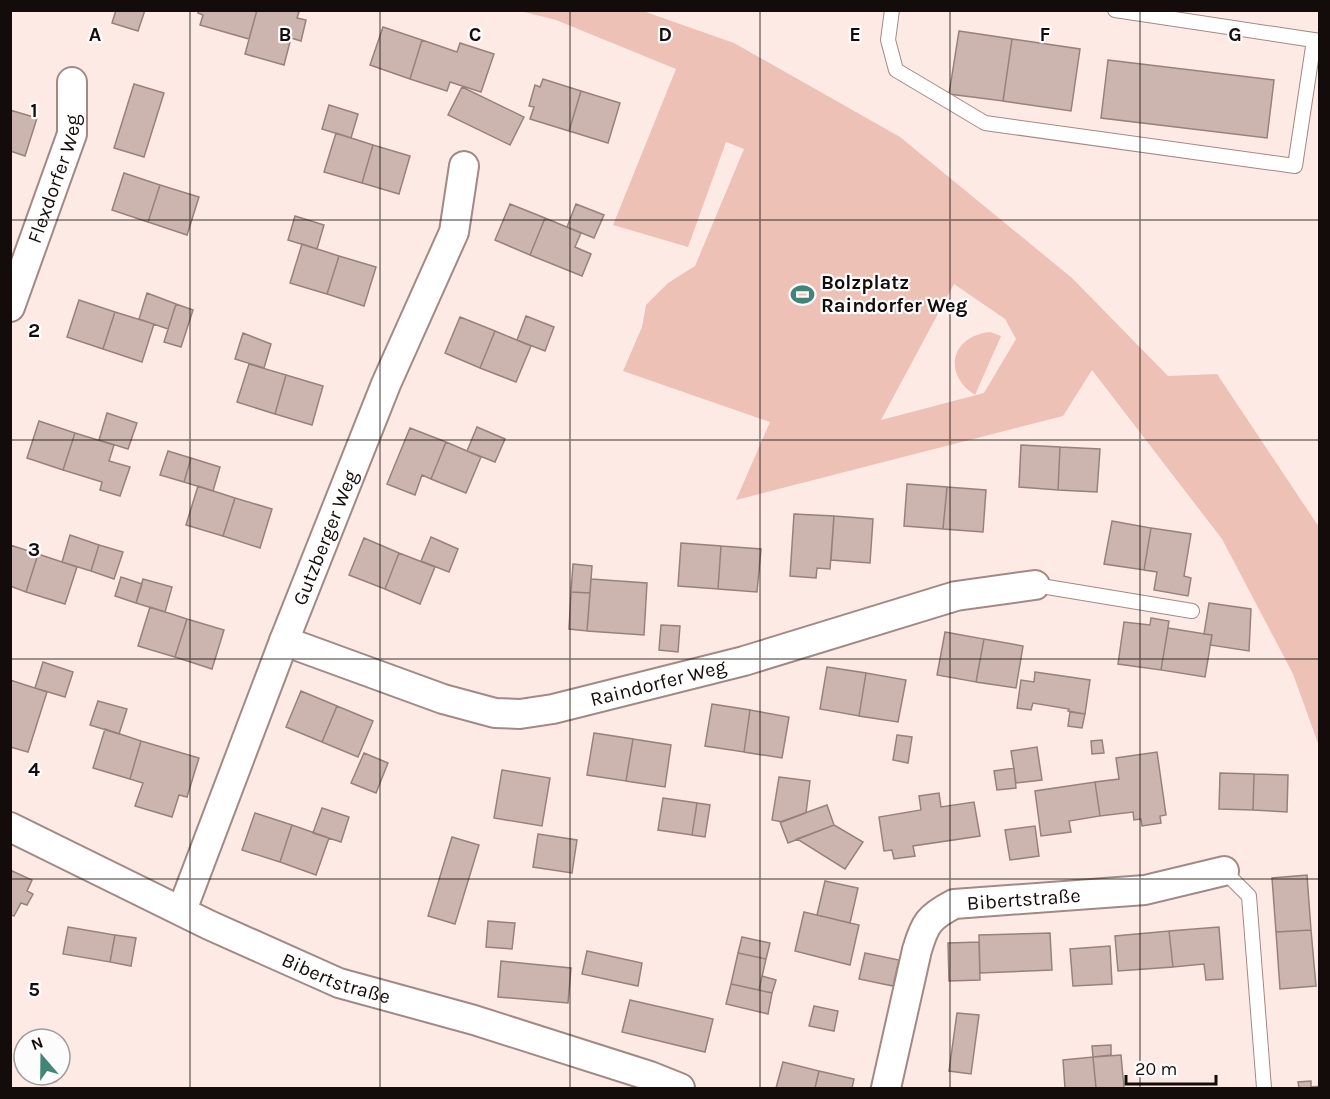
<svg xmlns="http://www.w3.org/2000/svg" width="1330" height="1099" viewBox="0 0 1330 1099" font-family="Karla,sans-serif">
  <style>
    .green { fill: #edc1b6; fill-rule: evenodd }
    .building { fill: #cdb5af; stroke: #98817c; stroke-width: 1.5 }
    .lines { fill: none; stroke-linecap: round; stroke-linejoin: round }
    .lane-casing { stroke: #a18a85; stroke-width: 16 }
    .street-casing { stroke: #a18a85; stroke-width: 32 }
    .lane { stroke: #fff; stroke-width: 14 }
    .street { stroke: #fff; stroke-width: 28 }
    .grid { fill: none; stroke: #140c0a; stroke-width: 1.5; stroke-opacity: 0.55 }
    .labels { text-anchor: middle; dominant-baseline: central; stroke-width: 4.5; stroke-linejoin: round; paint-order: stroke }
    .street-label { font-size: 20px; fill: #140c0a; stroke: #fcfcfc }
    .poi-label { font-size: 20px; font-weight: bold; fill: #140c0a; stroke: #fcfcfc; text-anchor: start }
    .grid-label { font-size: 20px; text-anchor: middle; font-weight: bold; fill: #140c0a; stroke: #fcfcfc; stroke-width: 4.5; stroke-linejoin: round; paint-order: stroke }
  </style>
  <rect width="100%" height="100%" fill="#feeae5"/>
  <path class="green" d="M520,11H643L734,43L900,137L1072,278L1168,376L1217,374L1319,527V746L1293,674L1222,539L1092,370L1063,416L736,500L770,422L623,371L642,327L646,305L668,283L695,266L744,149L726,142L688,247L613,225L676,69L556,20ZM954,284L1005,319L1016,339L984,393L881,420Z
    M990,332L1001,336L975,395C942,374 951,336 990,332Z"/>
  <path class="building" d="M116,10H145L138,31L112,23Z
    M198,10H257L249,39L200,25L203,15L198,13Z
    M257,10H292L299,12L297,18L306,20L301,41L291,38L284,65L245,54Z
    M383,27L422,40L410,79L370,65Z
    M959,31L1012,39L1003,101L949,94Z
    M1012,39L1080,49L1071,111L1003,101Z
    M422,40L457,52L460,43L494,54L481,92L450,82L447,91L410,79Z
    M1108,60L1274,80L1267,138L1101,118Z
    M543,79L581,91L569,131L530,119L534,107L529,106L535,85L540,87Z
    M134,84L164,93L144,157L114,148Z
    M462,87L524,117L510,145L448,115Z
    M581,91L620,103L608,143L569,131Z
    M329,105L358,114L351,138L322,129Z
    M10,110L37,118L25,156L10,151Z
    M336,133L373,145L362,183L324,172Z
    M373,145L410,156L399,194L362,183Z
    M124,173L160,185L148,222L112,210Z
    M160,185L199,197L187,235L148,222Z
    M510,204L545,218L530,255L495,240Z
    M576,204L604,215L594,238L567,227Z
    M295,216L324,225L317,249L288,240Z
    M545,218L581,233L575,247L591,254L582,276L530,255Z
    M302,244L339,256L327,294L290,283Z
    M339,256L376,267L364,306L327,294Z
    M147,293L176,304L168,329L139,319Z
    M79,300L115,312L103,349L67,337Z
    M176,304L193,310L181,347L164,342Z
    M115,312L154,324L142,362L103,349Z
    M526,316L554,327L545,351L517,340Z
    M460,317L495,331L480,368L445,353Z
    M495,331L531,346L516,382L480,368Z
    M243,333L271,344L264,368L235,359Z
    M249,364L286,375L275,414L237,402Z
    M286,375L323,386L312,425L275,414Z
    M107,413L137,423L128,449L99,440Z
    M39,421L75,433L63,470L27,458Z
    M477,427L505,439L495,462L467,451Z
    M410,428L446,442L431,479L422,475L415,495L387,484Z
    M75,433L114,445L109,461L130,467L120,496L100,490L102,482L63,470Z
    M446,442L481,457L466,493L431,479Z
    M1021,445L1060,447L1058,490L1019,487Z
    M1060,447L1100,449L1097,492L1058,490Z
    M168,451L191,458L184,482L160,475Z
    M191,458L220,467L213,491L184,482Z
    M907,484L947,487L943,529L904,526Z
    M198,486L235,498L223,536L186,525Z
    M947,487L986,490L983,532L943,529Z
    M235,498L272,509L260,548L223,536Z
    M794,514L834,516L830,569L817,568L816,578L790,576Z
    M834,516L873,519L870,563L831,560Z
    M1112,521L1151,528L1144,570L1104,564Z
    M1151,528L1191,534L1184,576L1191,578L1188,596L1154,590L1157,572L1144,570Z
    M70,535L99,545L91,571L62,562Z
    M431,537L458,549L449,572L421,561Z
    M364,538L399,553L385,589L349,575Z
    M681,543L721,546L718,589L678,586Z
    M10,545L38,554L26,592L10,586Z
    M99,545L123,552L114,579L91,571Z
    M721,546L761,549L757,592L718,589Z
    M399,553L435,567L420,604L385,589Z
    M38,554L77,567L65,604L26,592Z
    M573,564L592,566L590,593L571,592Z
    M121,577L142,584L136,603L115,596Z
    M143,579L172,587L165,612L136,603Z
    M591,579L647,583L644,635L587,631Z
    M571,592L590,593L587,631L569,629Z
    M1209,603L1251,609L1249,651L1210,645L1212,635L1204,634Z
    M150,607L187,619L175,657L138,646Z
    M1151,618L1169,621L1161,670L1118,664L1124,622L1150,625Z
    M187,619L224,630L212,669L175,657Z
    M661,625L680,626L678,652L659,650Z
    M1168,628L1212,635L1205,677L1161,670Z
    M945,632L984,639L976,682L937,675Z
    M984,639L1023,646L1016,688L976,682Z
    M43,662L73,672L65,697L35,688Z
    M827,667L866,673L859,716L820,709Z
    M1035,672L1090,680L1085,714L1068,711L1069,709L1033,703L1031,710L1017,708L1021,680L1034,682Z
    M866,673L906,680L898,722L859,716Z
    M10,680L47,692L28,752L10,747Z
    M301,691L337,706L322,742L286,727Z
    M98,701L127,709L119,734L90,725Z
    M712,704L750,710L744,752L705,746Z
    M337,706L373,721L358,757L322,742Z
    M750,710L789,717L782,758L744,752Z
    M1070,712L1085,714L1082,728L1068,726Z
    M105,729L141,741L130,779L93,768Z
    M594,733L633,739L626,781L587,775Z
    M897,735L912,737L908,763L893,760Z
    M633,739L671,745L665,787L626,781Z
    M1102,740L1104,753L1092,754L1091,741Z
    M141,741L199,758L187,797L179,795L172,817L135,806L143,783L130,779Z
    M1037,747L1042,780L1016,783L1011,751Z
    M1157,752L1166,815L1160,816L1161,823L1142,826L1141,819L1134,820L1133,812L1100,816L1095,782L1119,779L1116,758Z
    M364,753L388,763L376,793L351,783Z
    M1014,768L1016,788L997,790L994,771Z
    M502,770L550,778L542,826L494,818Z
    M1220,773L1254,774L1253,810L1219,809Z
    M1254,774L1288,775L1287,812L1253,810Z
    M779,777L810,781L806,813L782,822L772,820Z
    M1095,782L1100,816L1069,821L1071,832L1041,836L1035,791Z
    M939,793L941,807L974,802L980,836L913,846L915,856L894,859L892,850L884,851L879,817L921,810L919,796Z
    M663,798L697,803L692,835L658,830Z
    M697,803L710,805L705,837L692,835Z
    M827,805L834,825L788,843L780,822Z
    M322,808L349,817L341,842L313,833Z
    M255,813L292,825L280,862L242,850Z
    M292,825L329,838L316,875L280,862Z
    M834,825L863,842L845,869L797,839Z
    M1035,826L1039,856L1010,860L1005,830Z
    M538,834L577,840L572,873L533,867Z
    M452,837L479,845L455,924L428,916Z
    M10,870L32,880L27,891L33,894L27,905L21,903L14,916L10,915Z
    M1307,875L1311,930L1276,932L1272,878Z
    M825,881L858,888L850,923L817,915Z
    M804,912L859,925L850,965L795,951Z
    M488,921L515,923L512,949L486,947Z
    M68,927L115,935L110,962L63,954Z
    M1219,927L1223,979L1206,980L1204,964L1173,967L1169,931Z
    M1311,930L1316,986L1280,989L1276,932Z
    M1169,931L1173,967L1118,971L1115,936Z
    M1050,933L1052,970L980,973L979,935Z
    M115,935L136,938L131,966L110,962Z
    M742,937L770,943L766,959L738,953Z
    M979,942L980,980L949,981L948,943Z
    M1110,946L1112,984L1073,986L1070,949Z
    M587,951L642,963L638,986L582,974Z
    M738,953L766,959L759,990L731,984Z
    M865,953L899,960L893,986L859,979Z
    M501,961L571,968L568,1003L498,997Z
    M762,976L776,980L772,993L759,990Z
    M731,984L772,993L768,1014L726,1004Z
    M630,1000L713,1019L705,1052L622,1032Z
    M814,1006L838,1011L834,1031L809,1026Z
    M957,1013L979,1015L971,1074L949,1071Z
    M1111,1045V1055L1093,1057L1092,1046Z
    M1121,1055L1124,1088H1096L1093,1057Z
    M1093,1057L1096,1088H1065L1063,1060Z
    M783,1062L819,1071L815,1088H776Z
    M819,1071L854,1079L852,1088H815Z
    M1311,1081V1087L1320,1086V1088H1295H1299L1298,1082Z"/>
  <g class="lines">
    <defs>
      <path id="lane" d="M892,10L888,40L896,70L985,123L1295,166L1314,40
        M1115,10L1320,41
        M1035,585L1192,611
        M1224,871L1249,896L1264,1088"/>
      <g id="street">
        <path id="s1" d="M10,307L72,134V82"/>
        <path id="s2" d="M284,641L443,699L495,713L520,714L553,709L744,661L956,596L1035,585"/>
        <path id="s3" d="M10,827L209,925L339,983L474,1020L650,1076L680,1088"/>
        <path id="s4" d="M182,910L284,641L386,384L454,232L464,166"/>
        <path id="s5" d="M886,1088L917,950C925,923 929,917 954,904L1145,890L1224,871"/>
      </g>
    </defs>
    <use href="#lane" class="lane-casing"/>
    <use href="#street" class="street-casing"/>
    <use href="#lane" class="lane"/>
    <use href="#street" class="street"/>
  </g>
  <path class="grid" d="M190,10V1088M380,10V1088M570,10V1088M760,10V1088M950,10V1088M1140,10V1088M10,220H1320M10,440H1320M10,659H1320M10,879H1320"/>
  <defs>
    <symbol id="stadium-bare" viewBox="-9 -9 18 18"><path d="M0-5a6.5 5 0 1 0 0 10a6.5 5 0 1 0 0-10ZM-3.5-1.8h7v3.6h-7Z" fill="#428576" stroke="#fcfcfc" stroke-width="2.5" paint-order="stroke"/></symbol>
  </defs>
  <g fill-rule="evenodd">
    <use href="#stadium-bare" x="786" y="278" width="33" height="33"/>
  </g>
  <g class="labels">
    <g class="street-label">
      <text stroke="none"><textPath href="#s1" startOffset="136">Flexdorfer Weg</textPath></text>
      <text stroke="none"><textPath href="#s4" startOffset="399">Gutzberger Weg</textPath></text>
      <text stroke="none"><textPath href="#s2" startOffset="390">Raindorfer Weg</textPath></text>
      <text stroke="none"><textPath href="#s5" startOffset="273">Bibertstraße</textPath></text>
      <text stroke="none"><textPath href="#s3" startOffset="360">Bibertstraße</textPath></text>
    </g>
    <g class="poi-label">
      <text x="821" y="282">Bolzplatz<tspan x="821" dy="23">Raindorfer Weg</tspan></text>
    </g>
  </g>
  <g class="grid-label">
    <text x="95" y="41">A</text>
    <text x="285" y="41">B</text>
    <text x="475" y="41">C</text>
    <text x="665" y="41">D</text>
    <text x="855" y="41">E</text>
    <text x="1045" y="41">F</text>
    <text x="1235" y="41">G</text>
    <text x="34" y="117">1</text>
    <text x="34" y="337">2</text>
    <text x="34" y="556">3</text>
    <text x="34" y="776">4</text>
    <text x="34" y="996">5</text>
  </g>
  <rect width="1330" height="1099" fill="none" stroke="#140c0a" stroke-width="24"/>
  <g transform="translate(42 1057) rotate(340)"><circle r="28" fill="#fcfcfc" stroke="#9f9c9b" stroke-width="1.5"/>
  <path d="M0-4.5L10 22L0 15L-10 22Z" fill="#428576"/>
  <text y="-9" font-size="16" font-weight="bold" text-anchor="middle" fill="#140c0a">N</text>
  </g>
  <path d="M1126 1075v9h90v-9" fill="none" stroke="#140c0a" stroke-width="3"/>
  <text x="1135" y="1075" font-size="18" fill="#140c0a" stroke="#fcfcfc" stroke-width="4.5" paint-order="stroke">20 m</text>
</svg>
